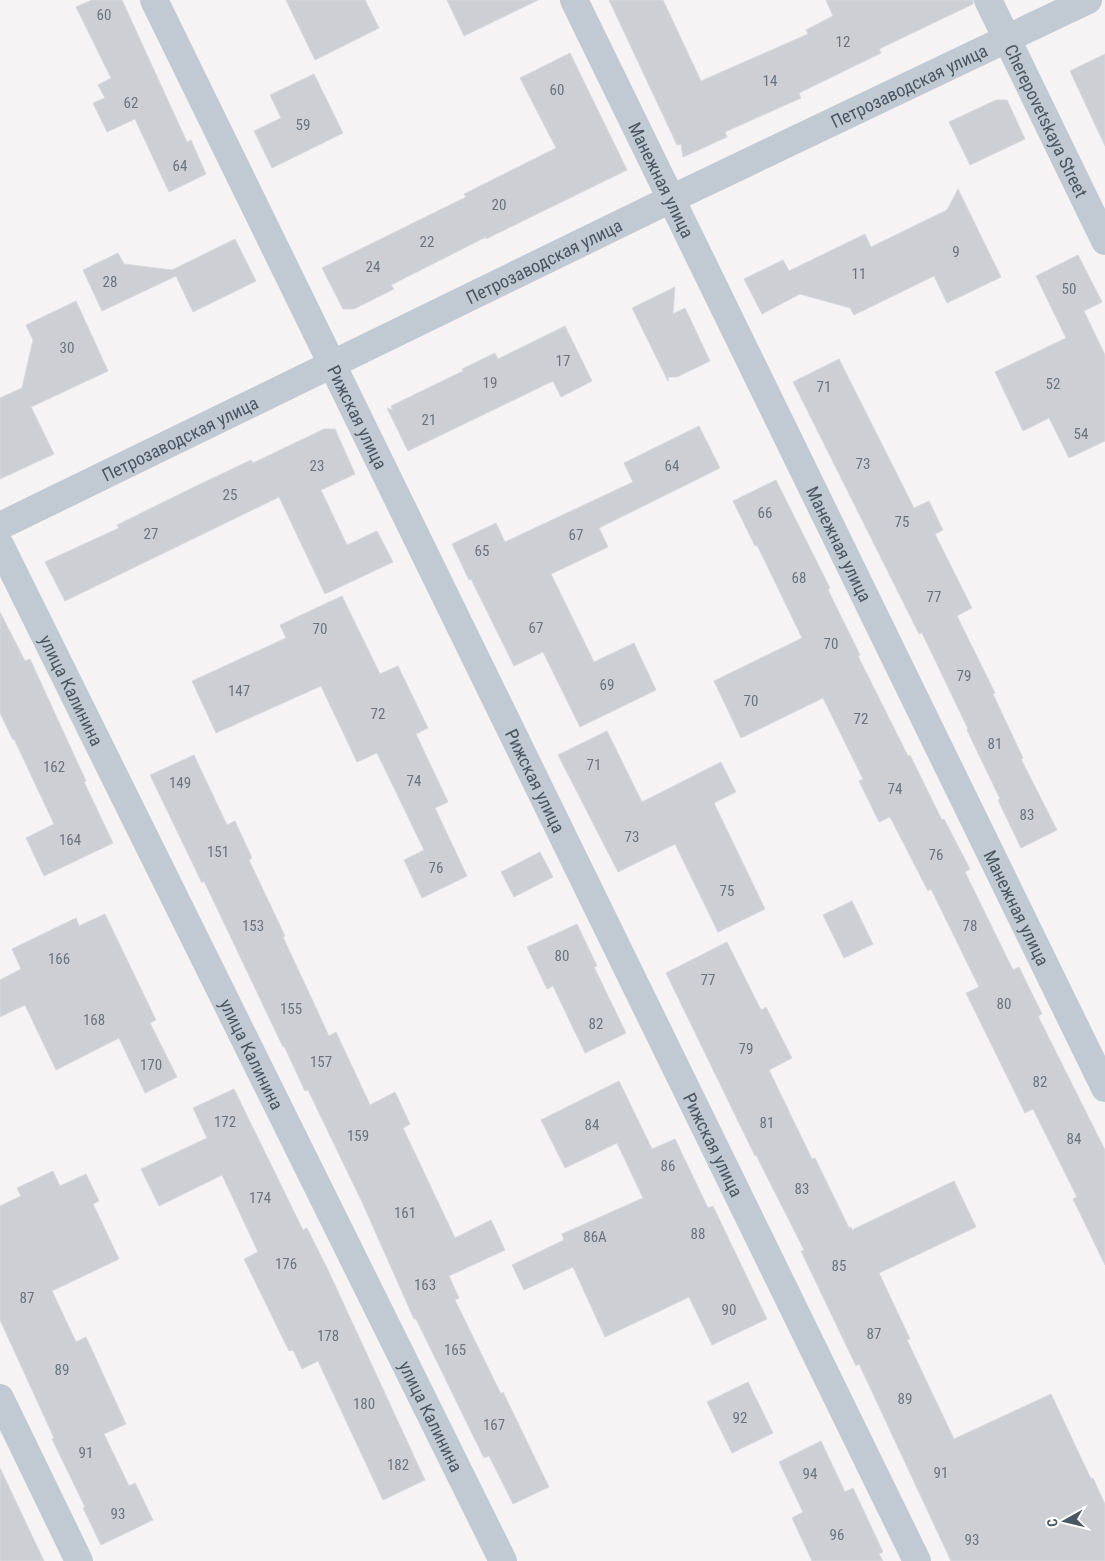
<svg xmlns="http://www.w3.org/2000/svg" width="1105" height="1561" viewBox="0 0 1105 1561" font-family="'Roboto Condensed',sans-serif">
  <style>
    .building { fill: #cdcfd5; stroke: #d7d9de }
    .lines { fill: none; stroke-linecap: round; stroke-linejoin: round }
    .minor { stroke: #c1cad2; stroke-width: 28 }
    .labels { text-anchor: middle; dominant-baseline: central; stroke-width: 4; stroke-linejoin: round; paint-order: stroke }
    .number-label { font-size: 15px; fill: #6b747e }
    .street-label { font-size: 18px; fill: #4a5661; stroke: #fff }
  </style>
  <rect width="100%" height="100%" fill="#f5f3f3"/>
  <path class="building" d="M92,0H122L187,142L191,140L206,174L169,192L135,119L107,132L93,103L105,98L98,85L111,78L76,7Z
    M286,0H365L379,28L315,60Z
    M447,0H538L464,36Z
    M609,0H663L701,81L808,34L806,30L833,16L826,0H973V4L879,49L881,53L799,93L801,98L725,132L727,137L683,157L681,144L677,145Z
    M570,53L627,170L486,239V237L391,285L394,289L354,309H343L322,268L466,197L464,194L556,148L520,78Z
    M1105,54V146L1070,71Z
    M314,74L343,133L272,168L254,131L281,118L270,95Z
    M996,100H1007L1025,139L970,165L949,122Z
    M958,189L1001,277L947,303L934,276L854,315L850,308L800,294L762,314L744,279L783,260L789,271L865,234L871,247L947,210Z
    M235,239L256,281L193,312L176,276L102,311L83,270L118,253L124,264L172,270Z
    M1078,255L1102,302L1084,311L1105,355V441L1069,458L1049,418L1023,431L995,372L1066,338L1036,276Z
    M675,287L673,314L685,308L710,361L677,377H668V381L632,308Z
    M76,301L108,371L31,407L54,454L0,479V398L22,388L33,340L26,325Z
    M565,326L592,381L561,397L553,381L408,451L387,408L393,410L391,406L463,371L462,369L495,353L498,359Z
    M839,359L914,508L929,501L943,530L935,534L972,608L957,616L995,693L993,694L1023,758L1021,759L1057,830L1021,848L998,800L1000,799L967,730L968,729L922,633L919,634L793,382Z
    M699,426L720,468L599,528L608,547L551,574L594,662L634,643L656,690L580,727L543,652L514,666L471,579L469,580L452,544L496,523L505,542L633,482L624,463Z
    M324,429H335L355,474L321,490L347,545L377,531L393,562L325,594L279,497L65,601L45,562L119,528L117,525L190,489L251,460L253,463Z
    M776,480L830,588L828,590L860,655L858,656L908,756L910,755L942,820L944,819L970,869L965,872L1013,970L1019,967L1042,1014L1038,1016L1105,1150V1265L1073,1199L1077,1197L1033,1109L1025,1113L966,993L979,987L931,889L928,891L890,817L879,822L859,781L863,779L823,698L741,738L714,681L802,638L757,545L755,546L733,501Z
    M342,596L380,674L398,666L428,728L416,734L448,802L435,808L467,876L422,898L404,860L424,850L377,753L357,762L321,686L216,733L192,681L286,638L280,625Z
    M0,612L25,661L30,659L86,781L84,782L113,843L44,876L26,838L54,824L14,739L13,740L0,713Z
    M607,731L642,802L721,762L736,792L714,803L765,909L718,932L675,844L618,872L558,755Z
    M194,755L227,825L235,821L252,858L249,860L285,936L283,937L329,1036L336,1032L370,1105L395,1092L410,1124L403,1128L455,1238L491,1220L505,1250L449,1276L459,1298L455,1300L501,1394L503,1392L549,1487L513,1504L489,1456L484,1458L416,1319H414L362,1202L308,1090L305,1091L284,1046L283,1047L204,881L202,883L150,775Z
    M540,852L553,877L514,897L501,872Z
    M852,901L873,944L844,958L823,915Z
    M105,914L156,1020L150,1023L177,1077L145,1093L119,1038L56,1070L25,1005L0,1017V980L21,969L12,949L76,918L79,926Z
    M577,924L597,966L594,967L626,1033L585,1053L553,986L547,989L527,947Z
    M727,942L761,1010L766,1007L792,1058L769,1070L812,1159L815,1158L849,1228L851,1227L852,1230L954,1181L976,1227L879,1273L910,1339L907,1340L954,1439L1051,1394L1091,1479L1093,1478L1105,1504V1561H951L859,1364L856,1366L801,1251L804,1250L756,1155L755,1156L666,973Z
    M619,1081L652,1149L675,1139L708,1208L713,1206L767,1319L712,1345L689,1297L605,1337L573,1267L524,1290L512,1265L564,1240L562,1234L643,1198L617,1143L565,1168L541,1120Z
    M234,1089L303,1230L307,1228L328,1270L425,1480L383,1500L318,1361L302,1369L293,1350L289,1351L244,1259L258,1252L222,1175L159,1206L141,1169L207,1138L193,1108Z
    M53,1171L60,1186L86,1174L99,1201L93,1204L119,1259L52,1291L76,1342L86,1337L126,1424L104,1434L129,1486L135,1483L153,1520L101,1545L83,1508L85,1507L52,1439L54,1438L0,1320V1206L21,1196L17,1188Z
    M748,1382L773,1433L732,1453L707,1402Z
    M821,1441L845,1492L853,1488L883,1552L879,1554L883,1561H812L792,1518L803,1512L779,1462Z
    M0,1468L44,1561H0Z"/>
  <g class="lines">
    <g class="minor">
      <path id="s1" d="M154,0L917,1561"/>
      <path id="s2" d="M574,0L1105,1088"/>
      <path id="s3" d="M988,0L1105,241"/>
      <path id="s4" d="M0,526L671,199L1088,0"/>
      <path id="s5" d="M0,545L503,1561"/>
      <path d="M0,1398L79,1561"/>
    </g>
  </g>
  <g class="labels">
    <g class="number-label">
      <text x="104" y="15">60</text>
      <text x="843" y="42">12</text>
      <text x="770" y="81">14</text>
      <text x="557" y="90">60</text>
      <text x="131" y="103">62</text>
      <text x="303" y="125">59</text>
      <text x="180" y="166">64</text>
      <text x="499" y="205">20</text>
      <text x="427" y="242">22</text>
      <text x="956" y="252">9</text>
      <text x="373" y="267">24</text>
      <text x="859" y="274">11</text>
      <text x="110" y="282">28</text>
      <text x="1069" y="289">50</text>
      <text x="67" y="348">30</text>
      <text x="563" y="361">17</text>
      <text x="490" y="383">19</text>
      <text x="1053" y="384">52</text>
      <text x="824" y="387">71</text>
      <text x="429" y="420">21</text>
      <text x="1081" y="434">54</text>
      <text x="863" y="464">73</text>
      <text x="317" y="466">23</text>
      <text x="672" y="466">64</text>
      <text x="230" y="495">25</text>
      <text x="765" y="513">66</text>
      <text x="902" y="522">75</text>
      <text x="151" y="534">27</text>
      <text x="576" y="535">67</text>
      <text x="482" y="551">65</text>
      <text x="799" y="578">68</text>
      <text x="934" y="597">77</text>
      <text x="536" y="628">67</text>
      <text x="320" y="629">70</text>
      <text x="831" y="644">70</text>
      <text x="964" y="676">79</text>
      <text x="607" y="685">69</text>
      <text x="239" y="691">147</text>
      <text x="751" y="701">70</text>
      <text x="378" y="714">72</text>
      <text x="861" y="719">72</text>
      <text x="995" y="744">81</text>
      <text x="594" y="765">71</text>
      <text x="54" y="767">162</text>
      <text x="414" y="781">74</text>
      <text x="180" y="783">149</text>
      <text x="895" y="789">74</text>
      <text x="1027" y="815">83</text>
      <text x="632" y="837">73</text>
      <text x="70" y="840">164</text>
      <text x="218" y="852">151</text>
      <text x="936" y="855">76</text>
      <text x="436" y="868">76</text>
      <text x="727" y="891">75</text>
      <text x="253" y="926">153</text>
      <text x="970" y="926">78</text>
      <text x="562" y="956">80</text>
      <text x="59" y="959">166</text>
      <text x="708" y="980">77</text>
      <text x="1004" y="1004">80</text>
      <text x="291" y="1009">155</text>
      <text x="94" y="1020">168</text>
      <text x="596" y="1024">82</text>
      <text x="746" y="1049">79</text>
      <text x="321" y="1062">157</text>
      <text x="151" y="1065">170</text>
      <text x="1040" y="1082">82</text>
      <text x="225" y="1122">172</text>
      <text x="767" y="1123">81</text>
      <text x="592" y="1125">84</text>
      <text x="358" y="1136">159</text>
      <text x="1074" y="1139">84</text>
      <text x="668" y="1166">86</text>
      <text x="802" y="1189">83</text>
      <text x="260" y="1198">174</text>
      <text x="405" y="1213">161</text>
      <text x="698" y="1234">88</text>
      <text x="595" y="1237">86А</text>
      <text x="286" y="1264">176</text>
      <text x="839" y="1266">85</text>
      <text x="425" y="1285">163</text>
      <text x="27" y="1298">87</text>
      <text x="729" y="1310">90</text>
      <text x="874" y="1334">87</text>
      <text x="328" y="1336">178</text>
      <text x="455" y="1350">165</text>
      <text x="62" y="1370">89</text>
      <text x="905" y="1399">89</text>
      <text x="364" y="1404">180</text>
      <text x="740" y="1418">92</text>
      <text x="494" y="1425">167</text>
      <text x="86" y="1453">91</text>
      <text x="398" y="1465">182</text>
      <text x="941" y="1473">91</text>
      <text x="810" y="1474">94</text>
      <text x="118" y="1514">93</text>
      <text x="837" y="1535">96</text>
      <text x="972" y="1540">93</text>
    </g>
    <g class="street-label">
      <text stroke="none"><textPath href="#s4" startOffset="1010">Петрозаводская улица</textPath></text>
      <text stroke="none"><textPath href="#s3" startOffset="134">Cherepovetskaya Street</textPath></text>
      <text stroke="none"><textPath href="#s2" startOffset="200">Манежная улица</textPath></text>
      <text stroke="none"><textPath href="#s4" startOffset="605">Петрозаводская улица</textPath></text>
      <text stroke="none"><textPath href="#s1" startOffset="464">Рижская улица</textPath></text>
      <text stroke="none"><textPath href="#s4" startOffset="200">Петрозаводская улица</textPath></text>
      <text stroke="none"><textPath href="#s2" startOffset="605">Манежная улица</textPath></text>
      <text stroke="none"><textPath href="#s5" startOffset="162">улица Калинина</textPath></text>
      <text stroke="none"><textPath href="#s1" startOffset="869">Рижская улица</textPath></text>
      <text stroke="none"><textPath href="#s2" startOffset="1010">Манежная улица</textPath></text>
      <text stroke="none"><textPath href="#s5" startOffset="568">улица Калинина</textPath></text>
      <text stroke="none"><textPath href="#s1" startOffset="1274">Рижская улица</textPath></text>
      <text stroke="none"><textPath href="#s5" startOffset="972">улица Калинина</textPath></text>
    </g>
  </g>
  <g transform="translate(1065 1521) rotate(262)" stroke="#ffffff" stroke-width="4" paint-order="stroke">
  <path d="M0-4L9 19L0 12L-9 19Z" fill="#4a5661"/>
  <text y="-8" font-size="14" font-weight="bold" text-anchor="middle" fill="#4a5661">С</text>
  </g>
</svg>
